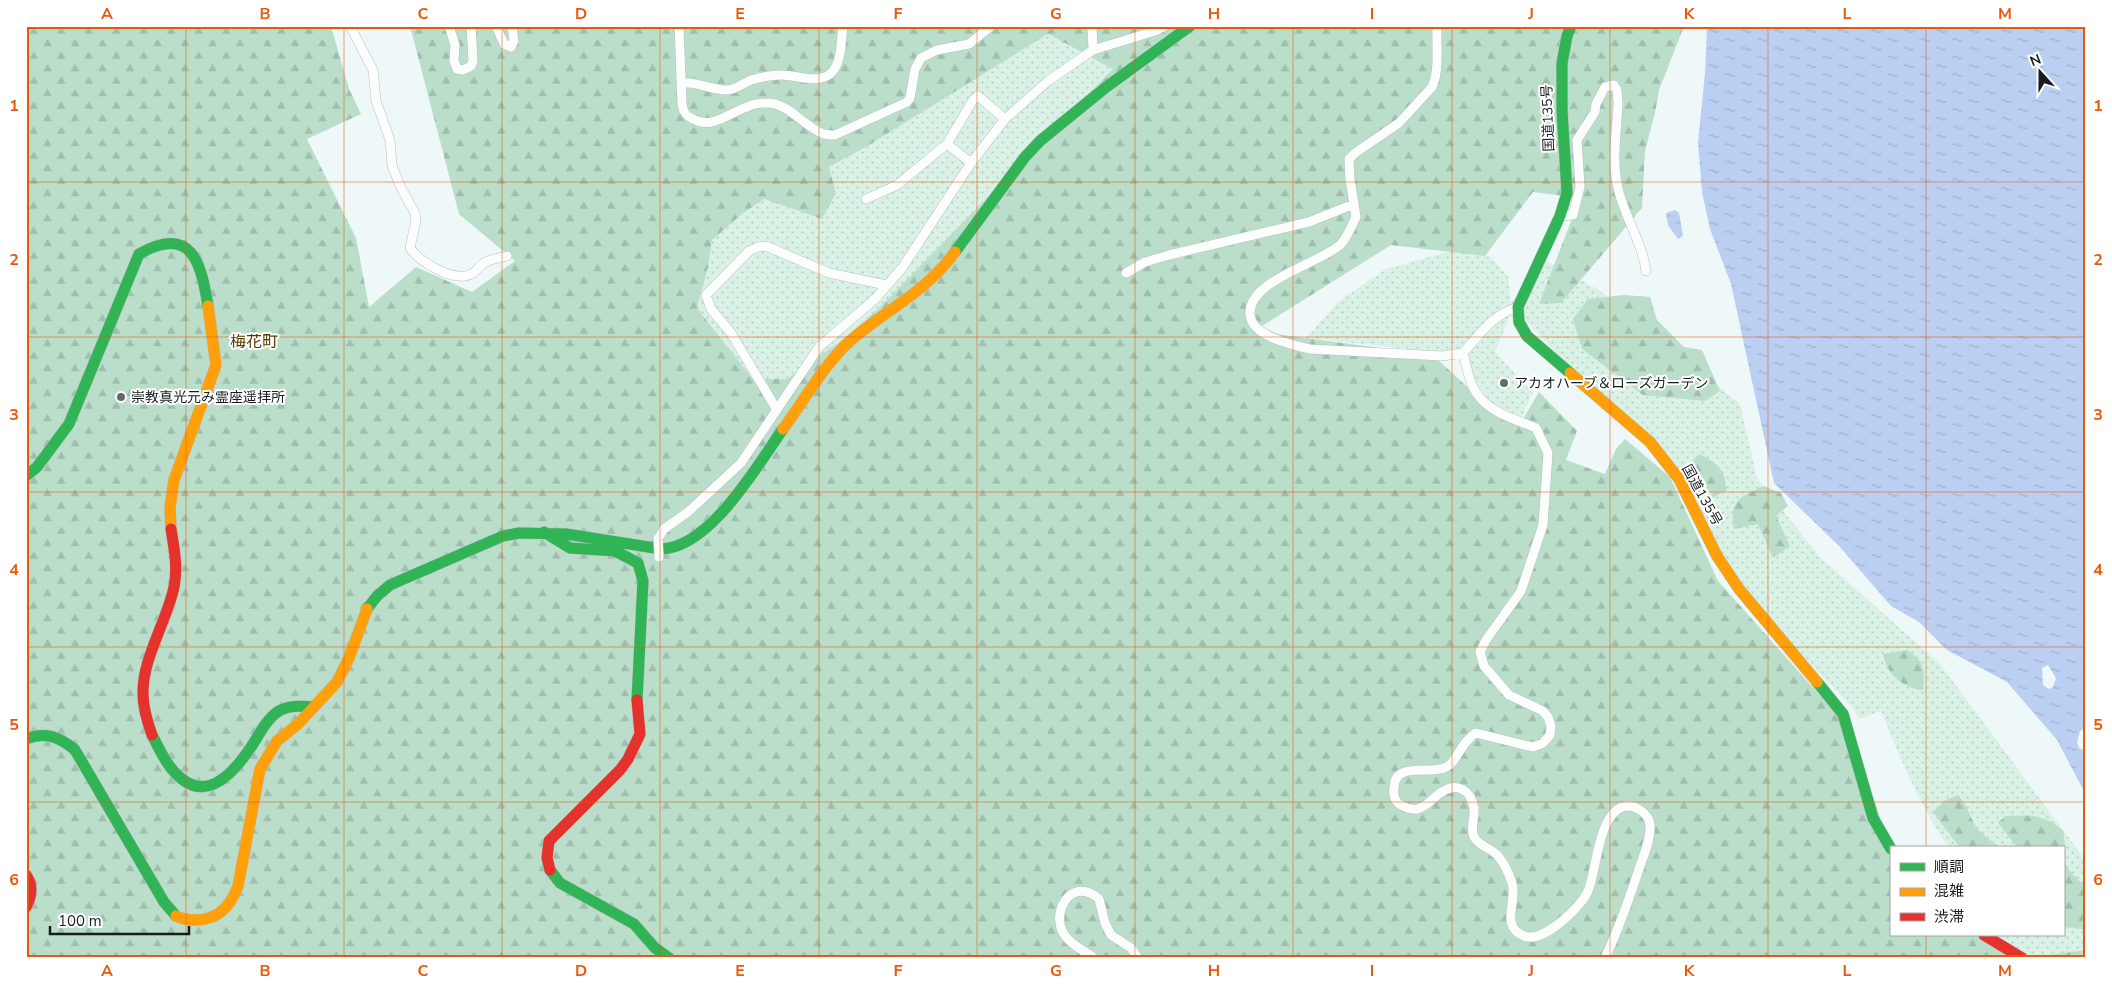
<svg xmlns="http://www.w3.org/2000/svg" width="2112" height="984" viewBox="0 0 2112 984" font-family="'Nunito Sans','Noto Sans JP',sans-serif">
  <style>
    .grass { fill: url(#grass-dots) }
    .forest { fill: url(#forest-firs); fill-rule: evenodd }
    .water { fill: url(#water-ripples); fill-rule: evenodd }
    .lines { fill: none; stroke-linecap: round; stroke-linejoin: round }
    .street-casing { stroke: #b8c0c1; stroke-width: 10 }
    .fast-casing { stroke: #b8c0c1; stroke-width: 12 }
    .slow-casing { stroke: #b8c0c1; stroke-width: 12 }
    .jam-casing { stroke: #b8c0c1; stroke-width: 12 }
    .street { stroke: #fcfefe; stroke-width: 9 }
    .fast { stroke: #30b455; stroke-width: 11 }
    .slow { stroke: #ff9f0a; stroke-width: 11 }
    .jam { stroke: #e5322d; stroke-width: 11 }
    .street-bridge-casing { stroke: #b8c0c1; stroke-width: 10; stroke-linecap: butt }
    .street-bridge { stroke: #fcfefe; stroke-width: 9 }
    .grid { fill: none; stroke: #e8590c; stroke-width: 1; stroke-opacity: 0.55 }
    .poi-dot { fill: #626a6b; stroke: #fff; stroke-width: 2 }
    .labels { text-anchor: middle; dominant-baseline: central; stroke-width: 4; stroke-linejoin: round; paint-order: stroke }
    .street-label { font-size: 14px; fill: #171d1f; stroke: #fff }
    .poi-label { font-size: 14px; fill: #171d1f; stroke: #fff; text-anchor: start }
    .quarter-label { font-size: 16px; fill: #583a00; stroke: #fff }
    .neatline { fill: none; stroke: #e8590c; stroke-width: 2 }
    .grid-label { font-size: 16px; text-anchor: middle; font-weight: bold; fill: #e8590c }
  </style>
  <defs>
    <pattern id="grass-dots" width="8" height="8" patternUnits="userSpaceOnUse" patternTransform="scale(1.25)"><rect width="8" height="8" fill="#d9f2e5"/><path d="M2 2h.1M6 6h.1" fill="none" stroke="#bacfc4" stroke-width="1.8" stroke-linecap="round"/></pattern>
    <pattern id="forest-firs" width="22" height="20" patternUnits="userSpaceOnUse" patternTransform="scale(1.25)"><rect width="22" height="20" fill="#bbdecb"/><path d="M5 1l3.5 6h-7zM16 11l3.5 6h-7z" fill="#a0beae"/></pattern>
    <pattern id="water-ripples" width="26" height="14" patternUnits="userSpaceOnUse" patternTransform="scale(1.25)"><rect width="26" height="14" fill="#bacff1"/><path d="M2 4q2-2 4 0t4 0M15 11q2-2 4 0t4 0" fill="none" stroke="#9fb1ce"/></pattern>
  </defs>
  <rect width="100%" height="100%" fill="#eef8f9"/>
  <path class="grass" d="M1048,34L1114,69L878,309L842,340L787,379H753L697,308L708,267L712,240L742,214L764,199L822,219L836,193L829,167L866,147Z
    M1454,250L1490,257L1508,276L1511,303L1545,260L1599,290L1740,404L1757,478L1820,557L1940,664L2086,861V950L2024,958L1992,935H2063V848H1949C1919,803 1901,761 1881,711L1860,719L1851,706L1754,606L1650,442L1552,349L1511,304L1507,323L1495,352L1533,392L1521,419L1498,412L1455,354L1306,338L1339,301L1386,269Z"/>
  <path class="forest" d="M26,26H331L349,89L361,114L307,139L356,238L369,307L416,267L472,292L515,261L459,214L410,26H1684L1659,90L1655,113L1645,151L1642,208L1561,303L1539,304L1580,198L1533,192L1485,256L1391,245L1254,331L1433,355L1493,411L1523,419L1539,392L1577,431L1566,460L1605,474L1616,449L1625,439L1670,477L1718,581L1850,729L1891,850V935H1976L2024,958H26ZM1048,34L1113,69L878,309L842,340L787,379H753L697,308L708,267L712,240L742,214L764,199L822,219L836,193L829,167L866,147Z
    M1624,295L1650,297L1657,320L1684,347L1702,350L1720,391L1705,401L1643,395L1582,349L1573,319L1588,299Z
    M1700,454C1718,465 1725,468 1726,490L1713,498L1704,479L1689,463Z
    M1764,486L1781,493L1788,506L1776,516L1790,546L1773,558L1758,524L1734,529C1729,500 1740,497 1764,486Z
    M1907,650C1925,662 1925,669 1923,690C1912,690 1894,680 1889,670C1886,665 1884,659 1883,654Z
    M1958,795C1967,805 1968,812 1974,823C1980,835 1991,840 2001,848H1960L1933,812L1944,801Z
    M2005,816C2032,816 2039,812 2063,830L2065,846L2063,853V848H2016L2015,844L1998,823Z
    M2063,859L2071,873L2086,887V930L2063,926Z
    M2086,950V958H2025Z"/>
  <path class="water" d="M1707,26H2086V728L2080,731L2077,742L2079,748L2086,751V795L2057,740L2007,682L1947,650L1919,622L1891,606L1839,546L1774,483L1731,284L1710,229L1702,192L1698,143L1705,73ZM2048,665L2056,678L2053,687L2049,689L2043,685L2042,668Z
    M1675,210L1679,213L1683,236L1678,239L1668,225L1666,213Z"/>
  <g class="lines">
    <defs>
      <path id="street" d="M350,26L373,70L376,101L390,140L392,165L400,186L415,213L416,220L410,248C420,262 447,278 465,276C475,275 477,268 484,263C490,259 500,258 507,256
        M449,26L455,45L454,61L457,69L463,70L471,66L473,61L471,26
        M496,26L504,44L511,47L514,41L512,26
        M679,26L682,104C683,112 686,116 693,119C711,130 729,113 747,107C753,104 759,103 766,103C788,102 804,127 824,134C827,135 832,135 835,135L907,102L910,98L915,69L921,58L937,50L969,44L991,26
        M1092,26L1093,50
        M1437,26C1436,45 1440,70 1432,87L1399,123L1355,153L1349,159L1350,179L1356,217C1352,225 1347,238 1341,244C1320,264 1247,280 1250,315C1252,336 1292,345 1310,349L1442,356L1463,353C1481,333 1492,315 1518,307
        M681,83C697,81 711,90 726,90C736,90 743,83 751,80C761,77 771,75 782,75C797,75 821,86 833,71C842,60 841,39 843,26
        M947,144L971,163
        M866,199L897,185L947,144L973,100L978,96L1005,119
        M1560,216L1573,215L1580,187L1577,140L1595,112L1596,104L1605,87L1614,85L1617,90L1618,103C1617,129 1612,158 1617,183C1622,214 1642,240 1646,271
        M1126,273L1145,262L1169,255L1309,222L1354,204
        M1463,353C1466,363 1468,377 1473,387C1485,412 1512,418 1536,428L1548,453L1543,525L1521,591L1486,640L1480,652L1484,666L1509,695L1543,711L1548,717L1551,726L1550,735L1543,743L1533,747L1476,733C1459,743 1458,763 1444,768C1428,774 1395,762 1394,787C1393,794 1394,800 1399,804C1404,807 1411,810 1417,809C1427,807 1433,797 1442,792C1457,782 1471,790 1474,808C1475,816 1471,825 1473,834C1476,846 1491,847 1498,856C1504,863 1509,874 1512,883C1518,901 1499,926 1524,936C1543,944 1582,906 1588,891C1597,870 1598,809 1627,806C1638,806 1650,815 1650,826C1651,839 1644,854 1640,866C1630,897 1619,928 1605,958
        M777,410L731,333L711,309L706,295L749,251L758,247L766,246L829,273L886,285
        M658,539L664,529L688,512L741,463L819,347L876,298L902,268L971,163L1005,119L1048,81L1093,50L1155,31L1165,26
        M1094,958C1085,951 1073,946 1066,937C1048,915 1071,874 1099,899L1105,923L1111,935L1131,948L1138,958"/>
      <path id="fast" d="M955,252L1025,157L1040,141L1105,88L1190,26
        M1570,373L1527,336L1519,322L1518,307L1560,216L1567,193L1562,110V63L1567,36L1571,26
        M26,476L37,467L69,424L139,254C192,224 201,263 208,306
        M544,532L570,548L615,551L638,563L643,581L637,700
        M367,609L377,596L390,585L503,536L519,533L566,534L661,549C710,548 757,466 783,429
        M1817,682L1843,714L1873,818L1891,849
        M152,735C158,746 163,758 171,768C202,807 231,777 251,747C259,735 267,718 279,711C289,705 302,706 313,707
        M26,739C45,731 60,737 75,750L164,902L176,916
        M550,870L560,883L634,924L655,948L669,958"/>
      <path id="slow" d="M1570,373L1650,442L1679,479L1717,556L1739,589L1817,682
        M783,429C803,402 826,362 850,341C887,309 925,293 955,252
        M171,529L170,508L174,480L216,365L208,306
        M176,916C182,919 188,920 195,920C218,920 230,907 238,886L260,769L277,741L298,724L337,682L349,658L367,609"/>
      <path id="jam" d="M152,735C147,721 143,708 143,694C142,659 167,621 174,587C178,567 174,548 171,529
        M550,870L547,858L549,841L620,770L628,759L640,734L637,700
        M26,875C33,885 32,896 26,907
        M1984,935L2022,958"/>
    </defs>
    <use href="#street" class="street-casing"/>
    <use href="#fast" class="fast-casing"/>
    <use href="#slow" class="slow-casing"/>
    <use href="#jam" class="jam-casing"/>
    <use href="#street" class="street"/>
    <use href="#fast" class="fast"/>
    <use href="#slow" class="slow"/>
    <use href="#jam" class="jam"/>
    <defs>
      <path id="street-bridge" d="M658,539L659,557"/>
    </defs>
    <use href="#street-bridge" class="street-bridge-casing"/>
    <use href="#street-bridge" class="street-bridge"/>
  </g>
  <path class="grid" d="M186,26V958M344,26V958M502,26V958M660,26V958M819,26V958M977,26V958M1135,26V958M1293,26V958M1452,26V958M1610,26V958M1768,26V958M1926,26V848M26,182H2086M26,337H2086M26,492H2086M26,647H2086M26,802H2086M1926,935V958"/>
  <g class="poi-dot">
    <circle cx="1504" cy="383" r="5"/>
    <circle cx="121" cy="397" r="5"/>
  </g>
  <g class="labels">
    <g class="street-label">
      <text transform="translate(1548 118) rotate(-92)">国道135号</text>
      <text transform="translate(1702 495) rotate(61)">国道135号</text>
    </g>
    <g class="poi-label">
      <text x="1514" y="383">アカオハーブ＆ローズガーデン</text>
      <text x="131" y="397">崇教真光元み霊座遥拝所</text>
    </g>
    <g class="quarter-label">
      <text x="254" y="342">梅花町</text>
    </g>
  </g>
  <rect width="2112" height="984" fill="none" stroke="#ffffff" stroke-width="55"/>
  <rect x="1890" y="846" width="175" height="90" fill="#ffffff" stroke="#a2a5a5"/>
  <rect x="1900" y="863" width="25" height="8" fill="#30b455" stroke="#a2a5a5"/>
  <text x="1934" y="872" font-size="15" fill="#171d1f">順調</text>
  <rect x="1900" y="888" width="25" height="8" fill="#ff9f0a" stroke="#a2a5a5"/>
  <text x="1934" y="896" font-size="15" fill="#171d1f">混雑</text>
  <rect x="1900" y="913" width="25" height="8" fill="#e5322d" stroke="#a2a5a5"/>
  <text x="1934" y="922" font-size="15" fill="#171d1f">渋滞</text>
  <g transform="translate(2040 72) rotate(339)" stroke="#ffffff" stroke-width="4" paint-order="stroke">
  <path d="M0-4L9 19L0 12L-9 19Z" fill="#171d1f"/>
  <text y="-8" font-size="14" font-weight="bold" text-anchor="middle" fill="#171d1f">N</text>
  </g>
  <path d="M50 926v8h139v-8" fill="none" stroke="#171d1f" stroke-width="2.5"/>
  <text x="58" y="926" font-size="15" fill="#171d1f" stroke="#ffffff" stroke-width="4" paint-order="stroke">100 m</text>
  <rect x="28" y="28" width="2056" height="928" class="neatline"/>
  <g class="grid-label">
    <text x="107" y="19">A</text>
    <text x="265" y="19">B</text>
    <text x="423" y="19">C</text>
    <text x="581" y="19">D</text>
    <text x="740" y="19">E</text>
    <text x="898" y="19">F</text>
    <text x="1056" y="19">G</text>
    <text x="1214" y="19">H</text>
    <text x="1372" y="19">I</text>
    <text x="1531" y="19">J</text>
    <text x="1689" y="19">K</text>
    <text x="1847" y="19">L</text>
    <text x="2005" y="19">M</text>
    <text x="14" y="111">1</text>
    <text x="2098" y="111">1</text>
    <text x="14" y="265">2</text>
    <text x="2098" y="265">2</text>
    <text x="14" y="420">3</text>
    <text x="2098" y="420">3</text>
    <text x="14" y="575">4</text>
    <text x="2098" y="575">4</text>
    <text x="14" y="730">5</text>
    <text x="2098" y="730">5</text>
    <text x="14" y="885">6</text>
    <text x="2098" y="885">6</text>
    <text x="107" y="976">A</text>
    <text x="265" y="976">B</text>
    <text x="423" y="976">C</text>
    <text x="581" y="976">D</text>
    <text x="740" y="976">E</text>
    <text x="898" y="976">F</text>
    <text x="1056" y="976">G</text>
    <text x="1214" y="976">H</text>
    <text x="1372" y="976">I</text>
    <text x="1531" y="976">J</text>
    <text x="1689" y="976">K</text>
    <text x="1847" y="976">L</text>
    <text x="2005" y="976">M</text>
  </g>
</svg>
